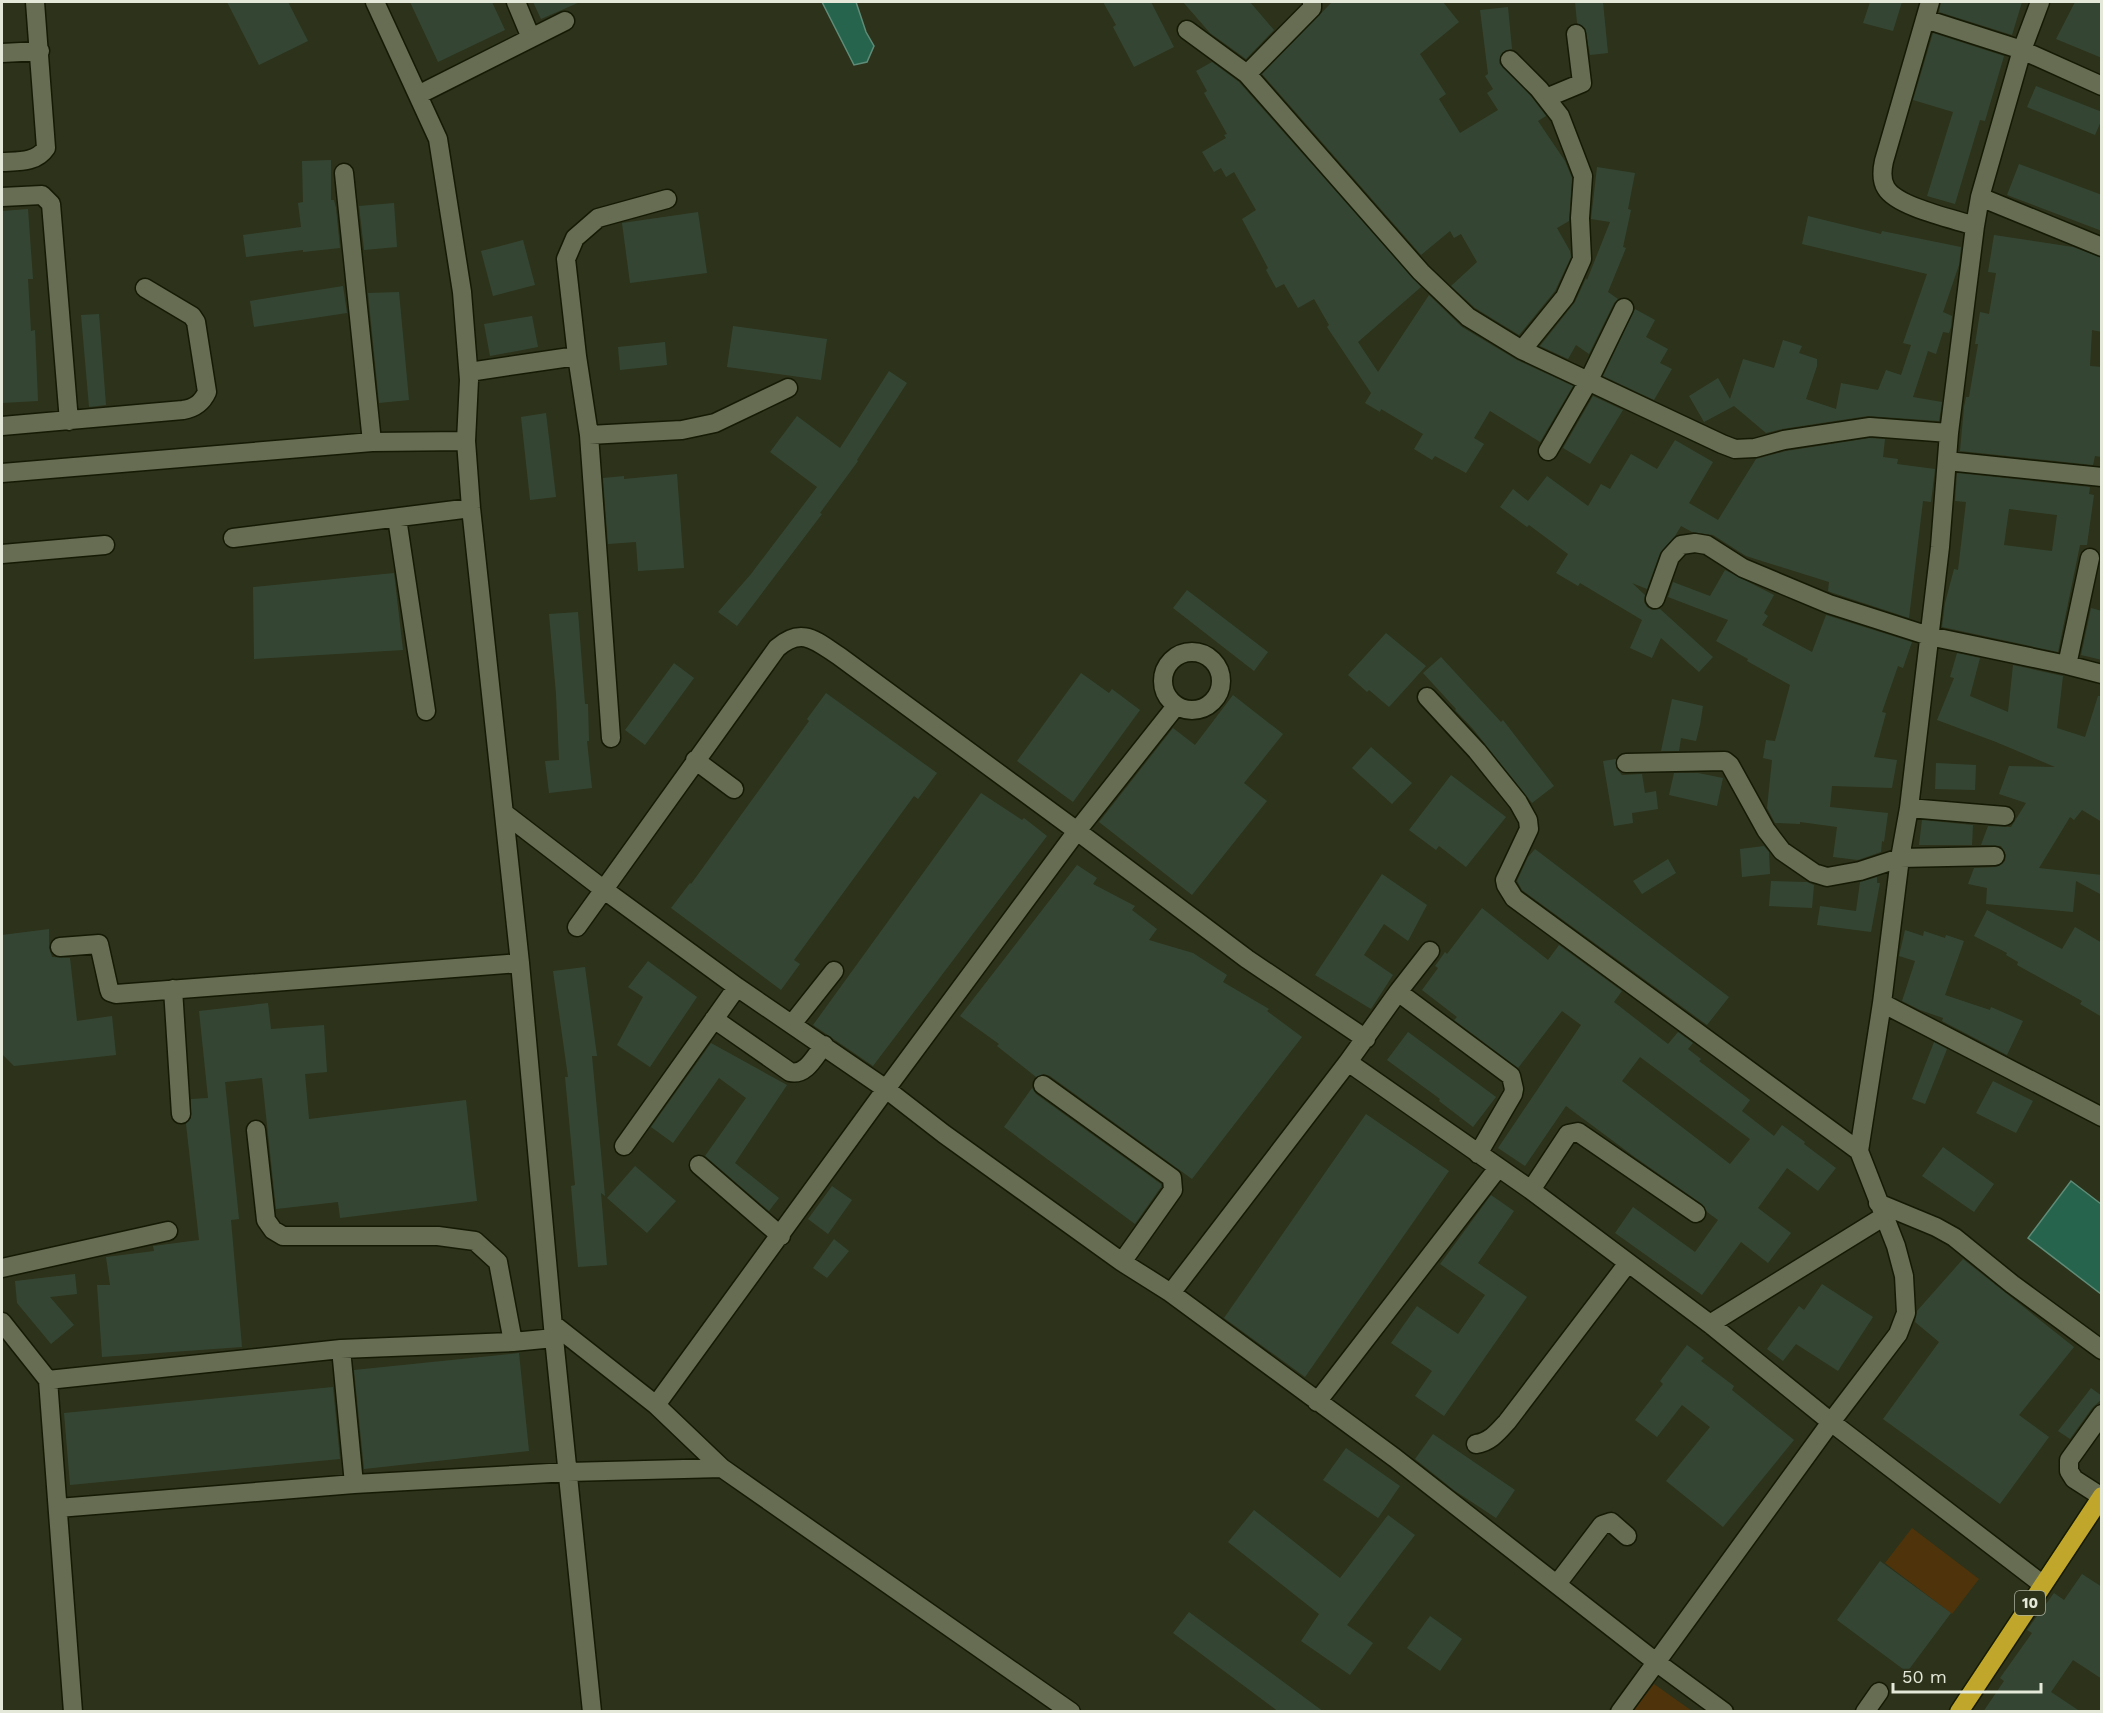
<svg xmlns="http://www.w3.org/2000/svg" width="2103" height="1713" viewBox="0 0 2103 1713" font-family="'Work Sans',sans-serif">
  <style>
    .green { fill: #4f340b }
    .water { fill: #26644e; stroke: #5f8c78; stroke-width: 1.5 }
    .building { fill: #344633; fill-rule: evenodd }
    .lines { fill: none; stroke-linecap: round; stroke-linejoin: round }
    .minor-casing { stroke: #151a04; stroke-width: 21 }
    .highway-casing { stroke: #151a04; stroke-width: 21 }
    .minor { stroke: #666d53; stroke-width: 18 }
    .highway { stroke: #c0a72b; stroke-width: 18 }
    .labels { text-anchor: middle; dominant-baseline: central; stroke-width: 4.5; stroke-linejoin: round; paint-order: stroke }
    .shield { fill: #2d321b; stroke: #acb1a0; stroke-width: 1.5 }
    .shield-label { font-size: 15px; font-weight: bold; fill: #e3e8d9 }
  </style>
  <rect width="100%" height="100%" fill="#2d321b"/>
  <path class="green" d="M1912,1528L1979,1579L1952,1614L1885,1563Z
    M1654,1684L1692,1711H1633Z"/>
  <path class="water" d="M822,2H856L866,32L874,46L867,62L854,65Z
    M2071,1181L2101,1204V1294L2028,1238Z"/>
  <path class="building" d="M227,2H288L308,41L259,65Z
    M410,2H492L505,30L438,62Z
    M533,2H580L541,19Z
    M1103,2H1151L1174,47L1134,67L1113,27L1116,25Z
    M1183,2H1250L1274,30L1246,59L1210,33Z
    M1332,2H1443L1459,22L1420,54L1446,94L1439,99L1460,133L1498,110L1487,93L1493,89L1485,76L1488,74L1480,10L1508,7L1512,49L1502,53L1499,63L1531,96L1546,116L1538,121L1565,161L1572,178L1569,221L1557,228L1570,251L1571,257L1555,291L1519,335L1475,308L1451,286L1477,262L1461,234L1454,238L1450,231L1421,255L1262,74Z
    M1575,2H1603L1608,53L1590,55L1585,28L1577,23Z
    M1870,2H1902L1893,31L1863,23Z
    M1941,2H2022L2012,35L1939,12Z
    M2075,2H2102V58L2056,39Z
    M1933,33L2004,56L1985,121L1980,120L1955,204L1927,196L1953,112L1913,100Z
    M1212,62L1239,82L1421,287L1358,342L1378,372L1429,295L1462,327L1517,360L1573,386L1540,442L1490,411L1474,438L1484,444L1466,473L1435,456L1432,460L1414,449L1423,434L1381,409L1380,412L1365,403L1371,393L1327,327L1329,325L1314,299L1298,308L1284,284L1276,288L1266,270L1268,268L1242,219L1256,210L1234,172L1226,177L1221,168L1214,172L1202,152L1226,138L1224,135L1227,134L1204,93L1207,91L1196,71Z
    M2036,86L2102,112V119L2095,135L2027,107Z
    M331,160V200H334L336,208L340,248L303,252V250L246,257L243,235L301,227L298,203L303,202L302,161Z
    M2019,164L2102,195V231L2007,195Z
    M1597,167L1635,173L1628,209L1631,210L1623,247L1626,248L1608,292L1618,299L1614,303L1589,354L1576,345L1568,359L1540,346L1575,302L1586,278L1587,280L1610,222L1591,219Z
    M394,203L397,247L364,250L359,206Z
    M28,209L33,279H28L31,331L35,330L38,401L2,403V211Z
    M698,212L707,273L630,283L622,223Z
    M1808,216L1881,234L1882,231L1961,247L1959,265L1943,312L1952,316L1951,327L1949,333L1943,332L1936,354L1928,351L1913,397L1942,402L1939,421L1868,416L1782,429L1766,433L1734,406L1704,422L1689,396L1718,378L1730,399L1743,359L1774,368L1783,340L1802,346L1799,353L1817,359V366L1806,399L1836,409L1841,383L1878,390L1886,370L1901,375L1911,345L1903,343L1927,274L1802,244Z
    M1994,235L2073,247L2102,258V332L2092,330L2090,366L2102,367V457L2095,456L2093,465L1960,451L1964,407L1966,397H1969L1978,344H1975L1980,312L1989,314L1996,273L1988,272Z
    M523,240L535,285L493,296L481,251Z
    M343,286L347,313L254,327L250,301Z
    M399,292L409,400L379,403L368,293Z
    M1635,309L1655,320L1646,337L1668,349L1660,363L1672,369L1654,400L1603,376Z
    M99,314L106,405L89,407L81,315Z
    M532,316L538,347L490,356L484,324Z
    M733,326L827,339L821,380L727,367Z
    M665,342L667,365L620,370L618,347Z
    M889,371L907,383L857,460L858,461L820,513L822,514L737,626L718,612L751,574L817,487L770,452L797,416L840,448Z
    M1593,396L1623,410L1590,464L1563,448Z
    M546,413L556,497L530,500L521,417Z
    M1870,438L1885,439L1883,457L1898,459L1897,464L1935,469L1931,502L1923,501L1909,618L1833,593L1828,591L1829,582L1746,556L1713,535L1692,532L1681,526L1675,536L1660,553L1647,589L1632,583L1645,595L1644,602L1647,607L1652,610L1660,609L1713,657L1699,672L1661,638L1652,658L1630,648L1642,620L1580,583L1578,586L1556,573L1568,554L1529,525L1527,527L1500,507L1513,489L1528,501L1547,476L1588,506L1601,484L1610,489L1631,454L1657,469L1675,440L1713,462L1689,503L1718,520L1756,459L1786,451Z
    M1957,473L2090,487L2089,494L2094,495L2087,545H2080L2058,652L1942,627L1945,603L1954,569L1958,570L1966,502L1955,501ZM2009,509L2057,515L2052,551L2004,545Z
    M677,474L684,568L638,571L636,542L608,544L603,478L624,476V479Z
    M1725,570L1774,595L1764,613L1768,616L1762,625L1812,652L1826,615L1912,642L1903,668L1898,666L1882,712L1886,713L1874,757L1897,760L1892,788L1832,786L1830,807L1888,813L1884,842L1882,841L1881,852L1858,860L1833,857L1837,827L1800,822V824L1775,823L1767,808L1772,760L1763,758L1766,740L1775,741L1790,685L1747,661L1748,659L1716,641L1728,620L1668,597L1673,582L1710,596Z
    M394,573L403,650L254,659L253,587Z
    M1187,590L1268,652L1254,671L1173,608Z
    M2091,608L2102,611V660L2081,655Z
    M578,612L585,704H588L589,741H587L592,788L549,793L545,761L559,760L556,694L549,614Z
    M1386,633L1426,666L1389,707L1369,690L1367,692L1348,675Z
    M1957,653L1980,658L1970,696L2008,712L2013,665L2063,676L2057,728L2085,737L2098,696H2102V822L2082,810L2074,820L2070,817L2039,868L2102,875V895L2076,881L2073,912L1986,904L1987,888L1968,884L1974,868L1996,867L2001,865L2005,861L2006,855L2001,846L1981,845L1988,826L2011,827L2026,803L1999,794L2009,766L2055,767L1996,742L1937,720L1954,678L1950,677Z
    M1441,657L1501,722L1503,720L1554,786L1532,803L1473,729L1455,710L1456,709L1423,673Z
    M674,663L694,678L645,745L625,730Z
    M1081,673L1109,693L1112,689L1140,710L1073,802L1017,761Z
    M826,693L937,773L918,799L914,796L794,960L800,964L781,990L671,908L690,883L691,884L809,721L807,719Z
    M1233,695L1283,734L1244,783L1267,801L1192,895L1099,822L1173,728L1195,745Z
    M1672,699L1703,706L1700,725L1696,741L1681,738L1679,751H1661Z
    M1371,747L1412,783L1392,804L1352,768Z
    M1616,759V768L1622,775L1642,774L1645,793L1656,791L1658,809L1632,813L1633,823L1614,826L1603,761Z
    M1936,763L1976,765L1975,790L1935,789Z
    M1674,773H1698L1723,778L1717,806L1669,795Z
    M1451,775L1506,817L1466,867L1439,846L1436,850L1409,830Z
    M981,793L1022,820L1024,818L1047,836L873,1066L813,1025Z
    M1922,820L1973,825L1972,845H1919Z
    M1764,846L1769,852L1770,874L1742,877L1740,849Z
    M1535,849L1729,997L1707,1025L1522,890L1517,881L1528,857Z
    M1668,859L1676,873L1642,894L1633,881Z
    M1077,865L1097,878L1093,884L1135,906L1132,910L1157,929L1149,940L1193,953L1227,975L1223,982L1269,1009L1267,1011L1302,1037L1192,1179L1050,1076L1044,1074L1036,1077L997,1046L999,1044L960,1016Z
    M1382,874L1427,905L1408,941L1384,924L1364,955L1393,975L1371,1009L1315,975Z
    M1877,877V883H1880L1871,932L1817,925L1820,906L1856,911L1860,882Z
    M1771,881L1807,882L1814,885L1812,908L1769,906Z
    M1482,908L1548,960L1559,945L1622,991L1614,1002L1668,1044L1678,1032L1693,1043L1688,1049L1701,1059L1699,1061L1750,1100L1742,1111L1774,1136L1782,1125L1805,1142L1804,1144L1836,1168L1818,1191L1787,1168L1758,1208L1791,1233L1768,1263L1741,1242L1702,1295L1615,1233L1633,1207L1695,1252L1718,1220L1707,1212L1702,1204L1636,1158L1566,1106L1525,1166L1498,1148L1581,1025L1562,1011L1518,1068L1454,1020L1457,1017L1422,990L1438,968L1435,966L1445,952L1447,954ZM1640,1057L1750,1139L1730,1164L1622,1081Z
    M1987,910L2062,949L2075,927L2102,943V1017L2080,1004L2082,1001L2017,965L2018,962L2006,955L2007,953L1974,936Z
    M49,929V948L52,957L70,958L77,1021L112,1016L116,1055L14,1066L2,1054V935Z
    M1905,930L1923,936L1924,931L1945,938L1946,935L1964,941L1945,995L1990,1010L1991,1007L2023,1021L2007,1055L1942,1021L1943,1018L1920,1010L1902,1001L1915,961L1899,956Z
    M648,961L697,997L650,1067L617,1045L643,997L628,987Z
    M585,967L597,1056H592L605,1196L601,1193L607,1265L578,1267L571,1186L575,1185L565,1077H568L553,971Z
    M268,1003L271,1029L324,1025L327,1072L305,1074L309,1119L466,1100L477,1201L340,1218L338,1202L276,1209L262,1078L225,1082L239,1219L231,1220L242,1347L102,1357L97,1285H110L106,1257L154,1251L153,1246L199,1240L186,1124L191,1118V1099L208,1098L199,1011Z
    M1408,1032L1496,1097L1473,1127L1439,1101L1440,1099L1387,1060Z
    M1934,1042L1947,1049L1925,1104L1912,1099Z
    M711,1043L787,1085L735,1163L779,1198L769,1211L705,1156L746,1098L719,1078L673,1143L651,1127Z
    M1993,1081L2033,1101L2016,1133L1976,1113Z
    M1032,1088L1036,1094L1161,1184V1187L1135,1224L1004,1127Z
    M1366,1114L1449,1171L1305,1377L1224,1318Z
    M1943,1147L1994,1184L1974,1212L1922,1176Z
    M635,1166L676,1201L647,1233L607,1198Z
    M832,1186L852,1200L828,1234L808,1219Z
    M1491,1195L1514,1211L1478,1263L1527,1297L1444,1416L1415,1396L1432,1371L1391,1343L1417,1306L1458,1334L1485,1295L1440,1264Z
    M834,1239L849,1251L827,1278L813,1268Z
    M1963,1259L2074,1347L2019,1415L2049,1437L2000,1504L1883,1419L1939,1342L1915,1322L1917,1311Z
    M75,1274L77,1294L50,1297L74,1325L51,1344L17,1303L15,1281Z
    M1822,1284L1873,1317L1838,1371L1796,1344L1783,1361L1767,1349L1799,1306L1804,1310Z
    M1687,1345L1704,1358L1701,1361L1734,1386L1732,1390L1794,1440L1723,1527L1666,1481L1710,1427L1682,1405L1657,1437L1635,1420L1663,1384L1660,1381Z
    M519,1353L529,1451L364,1469L354,1370Z
    M333,1387L340,1459L70,1485L64,1413Z
    M2091,1388L2102,1396V1399L2093,1407L2070,1439L2058,1431Z
    M1433,1434L1515,1490L1496,1518L1455,1491L1415,1459Z
    M1346,1448L1400,1486L1378,1518L1323,1480Z
    M1254,1510L1340,1578L1388,1515L1415,1535L1347,1625L1373,1643L1350,1675L1301,1641L1319,1614L1228,1542Z
    M1880,1561L1951,1613L1907,1672L1837,1620Z
    M2082,1574L2102,1587V1679L2073,1660L2051,1692L2081,1712H1983L2004,1681L2000,1678L2032,1633L2027,1630L2040,1612L2054,1593L2064,1600Z
    M1189,1612L1324,1712H1279L1173,1633Z
    M1430,1616L1462,1639L1440,1671L1407,1648Z"/>
  <g class="lines">
    <defs>
      <path id="minor" d="M375,2L438,139L462,292L469,380L466,441L471,508L520,963L554,1338L592,1712
        M516,2L531,38
        M1930,2L1884,161C1882,170 1881,180 1886,188C1897,207 1954,219 1975,226
        M1925,19L2022,50L2102,86
        M1187,30L1247,74L1421,272L1468,317L1522,350L1722,444L1735,449L1755,448L1784,440L1870,427L1949,433
        M2,53L40,51
        M1510,60L1539,89L1560,116L1583,176L1580,218L1582,259L1565,297L1522,350
        M1247,74L1312,8V2
        M418,95L565,21
        M1546,98L1582,83L1576,34
        M2,162C18,161 36,163 46,148L35,2
        M344,173L372,442
        M2,197L42,195L51,204L69,421
        M1980,197L2102,247
        M577,356L566,259L575,238L598,218L667,199
        M469,372L577,356L589,435L611,738
        M2,426L183,410C195,408 202,403 207,392L196,322L192,316L145,288
        M589,435L682,430L715,423L788,388
        M1548,451L1588,382L1624,308
        M1947,461L2102,477
        M2,473L372,442L466,441
        M397,518L426,711
        M233,538L471,508
        M2,554L105,545
        M1655,599L1670,557L1681,545L1695,543L1707,545L1743,568L1829,604L1929,636L2067,665L2102,674
        M1163 681a29 29 0 1 1 58 0a29 29 0 1 1-58 0Z
        M2067,665L2090,558
        M1427,697L1477,751L1518,802L1528,820L1529,829L1505,880L1506,885L1514,898L1859,1151
        M695,760L734,789
        M1626,763L1725,761L1730,765L1766,830L1782,851L1814,873L1827,877L1860,871L1900,858L1995,856
        M1909,808L2005,816
        M504,813L603,889L737,987L886,1089L944,1134L1122,1262L1171,1293L1395,1458L1656,1662L1724,1712
        M577,927L777,648C802,626 816,641 839,656L1077,831L1247,959L1366,1039
        M60,947L99,944L109,989L110,992L116,994L520,963
        M173,989L181,1114
        M1398,992L1511,1076L1514,1089L1513,1094L1478,1154
        M1882,1003L2102,1117
        M714,1019L790,1072C806,1076 815,1056 824,1045
        M792,1024L834,971
        M1348,1062L1531,1190L1710,1324L1831,1422L2042,1584
        M1043,1085L1172,1178L1173,1190L1122,1262
        M256,1130L266,1220L273,1230L283,1236H438L475,1241L498,1262L513,1342
        M624,1146L737,987
        M699,1165L781,1236
        M1531,1190L1568,1134L1578,1132L1696,1213
        M1878,1203L1936,1227L1954,1237L2012,1284L2102,1350
        M2,1268L168,1231
        M1171,1293L1348,1062L1398,992L1430,951
        M2,1322L48,1380L73,1712
        M553,1324L656,1405L722,1468L1071,1712
        M1710,1324L1883,1217
        M341,1349L354,1484
        M48,1380L341,1349L513,1342L554,1338
        M1317,1402L1498,1168
        M656,1405L886,1089L1077,831L1176,706
        M2102,1414L2069,1460V1471L2074,1479L2102,1497
        M1476,1444C1490,1442 1498,1432 1507,1422L1628,1263
        M58,1508L354,1484L568,1472L722,1468
        M1557,1584L1602,1525L1611,1522L1627,1536
        M1620,1712L1831,1422L1898,1334L1906,1313L1904,1276L1896,1246L1859,1151L1882,1003L1900,858L1909,808L1940,547L1949,433L1975,226L1980,197L2022,50L2040,2
        M1865,1712L1879,1692"/>
      <path id="highway" d="M1959,1712L2102,1496"/>
    </defs>
    <use href="#minor" class="minor-casing"/>
    <use href="#highway" class="highway-casing"/>
    <use href="#minor" class="minor"/>
    <use href="#highway" class="highway"/>
  </g>
  <g class="labels">
    <rect class="shield" x="2015" y="1591" width="30" height="24" rx="4.5"/>
    <g class="shield-label">
      <text x="2030" y="1603">10</text>
    </g>
  </g>
  <rect width="2103" height="1713" fill="none" stroke="#e3e8d9" stroke-width="6"/>
  <path d="M1893 1683v9h148v-9" fill="none" stroke="#e3e8d9" stroke-width="3"/>
  <text x="1902" y="1683" font-size="18" fill="#e3e8d9" stroke="#2d321b" stroke-width="4.5" paint-order="stroke">50 m</text>
</svg>
